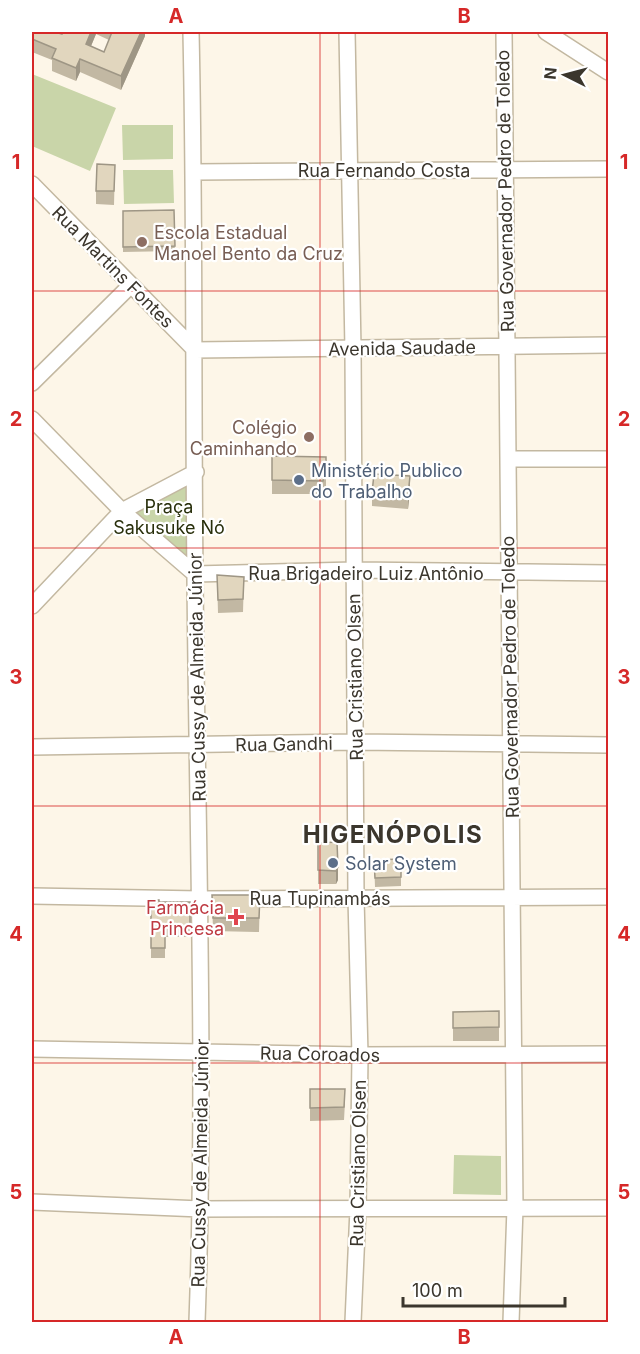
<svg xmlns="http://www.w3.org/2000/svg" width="640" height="1354" viewBox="0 0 640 1354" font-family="Inter,sans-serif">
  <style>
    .green { fill: #c9d5a9 }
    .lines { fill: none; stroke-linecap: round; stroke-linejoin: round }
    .minor-casing { stroke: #c3b8a1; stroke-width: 18 }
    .minor { stroke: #fff; stroke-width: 15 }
    .wall { fill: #c2b8a3; fill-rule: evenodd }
    .shaded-wall { fill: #9e9685 }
    .building { fill: #e1d6be; stroke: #9e9685; stroke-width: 1.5 }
    .grid { fill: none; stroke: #d62828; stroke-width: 1.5; stroke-opacity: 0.55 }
    .education-dot { fill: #8d6e63; stroke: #fff; stroke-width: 2 }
    .service-dot { fill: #5c6f8a; stroke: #fff; stroke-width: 2 }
    .health-dot { fill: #e0444e; stroke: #fff; stroke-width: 2 }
    .labels { text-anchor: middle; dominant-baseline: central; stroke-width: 4.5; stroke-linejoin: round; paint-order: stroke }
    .street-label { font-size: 18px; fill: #3b362d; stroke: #fff }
    .education-label { font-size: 18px; fill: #785e54; stroke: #fff; text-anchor: start }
    .service-label { font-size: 18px; fill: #4e5e75; stroke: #fff; text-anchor: start }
    .park-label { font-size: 18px; fill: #282f0b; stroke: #fff }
    .health-label { font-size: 18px; fill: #be3a42; stroke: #fff; text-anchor: end }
    .district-label { font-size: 24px; font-weight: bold; letter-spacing: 1.5px; fill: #3b362d; stroke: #fff }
    .neatline { fill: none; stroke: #d62828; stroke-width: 2 }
    .grid-label { font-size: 20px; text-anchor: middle; font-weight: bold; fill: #d62828 }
  </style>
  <rect width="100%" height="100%" fill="#fdf6e8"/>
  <path class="green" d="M32,74L116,108L90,171L32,146Z
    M122,125H173V159L123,160Z
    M123,170H173L174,203L124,204Z
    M194,475V572L124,510Z
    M454,1155L501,1156V1195L453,1194Z"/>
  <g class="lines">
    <defs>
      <path id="minor" d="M191,32C195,213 193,395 195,576C197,825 206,1074 197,1322
        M347,32L353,349L356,898L360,1055L358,1209L353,1322
        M504,32L515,1208L511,1322
        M546,32L608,72
        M195,172L608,169
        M32,184L195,350L608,345
        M32,383L131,285
        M32,419L122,511L195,574L354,570L608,573
        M508,459H608
        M32,606L122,511L196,472
        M32,747L356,742L608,745
        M32,896L200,899L608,897
        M32,1049L360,1055L608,1054
        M32,1202L201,1209L608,1208"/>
    </defs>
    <use href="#minor" class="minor-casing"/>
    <use href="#minor" class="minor"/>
  </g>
  <path class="wall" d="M32,32L62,34L63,32H145V36L121,90L80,72L76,81L52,71V60L32,52ZM96,34L109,40L104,52L91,46Z
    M115,165L114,205L96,204V191Z
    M174,210L175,251L123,252V211Z
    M272,456L326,457V490H324L323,494H272Z
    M410,489L408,509L372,506V493Z
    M217,575L244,577L243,612L218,613Z
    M337,842L338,880L336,884H318V843Z
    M401,859V886L375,887L374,860Z
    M212,895H260L259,932L213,931Z
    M151,900L159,902H190V937H165V958H151Z
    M499,1011V1041H453V1012Z
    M310,1089L345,1102L344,1120L310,1121Z"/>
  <path class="shaded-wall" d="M91,32H96V34L86,58V44Z
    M141,32H145V36L121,90V76Z
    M80,59V72L76,81V68Z
    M410,476V489L408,509V495Z
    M338,867V880L336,884V871Z"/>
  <path class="building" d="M32,32H55L62,34L63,32H91L86,44L104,52L112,32H141L121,76L80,59L76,68L52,58L56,49L32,39Z
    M97,164L115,165L114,191H96Z
    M174,210L175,246L123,247V211Z
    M272,456L326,457V477H324L323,481L272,480Z
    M374,474L410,476L408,495L372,493Z
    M217,575L244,577L243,599L218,600Z
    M337,842L338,867L336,871L318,870V843Z
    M401,859V877L375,878L374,860Z
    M212,895H260L259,918H213Z
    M151,900H159V902H190V927H165V948H151Z
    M499,1011V1027L453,1028V1012Z
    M310,1089H345L344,1107L310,1108Z"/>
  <path class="grid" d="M320,32V1322M32,291H608M32,548H608M32,806H608M32,1063H608"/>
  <g class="education-dot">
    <circle cx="142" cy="242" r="6"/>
    <circle cx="309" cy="437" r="6"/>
  </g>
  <g class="service-dot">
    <circle cx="299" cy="480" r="6"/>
    <circle cx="333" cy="863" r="6"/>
  </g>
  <path class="health-dot" d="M233 908h6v6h6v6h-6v6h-6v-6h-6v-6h6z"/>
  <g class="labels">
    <g class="street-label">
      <text x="384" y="170">Rua Fernando Costa</text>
      <text transform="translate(505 191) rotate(-91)">Rua Governador Pedro de Toledo</text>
      <text transform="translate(113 267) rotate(45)">Rua Martins Fontes</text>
      <text transform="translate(402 348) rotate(-1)">Avenida Saudade</text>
      <text x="366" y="573">Rua Brigadeiro Luiz Antônio</text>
      <text transform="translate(197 677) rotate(-91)">Rua Cussy de Almeida Júnior</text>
      <text transform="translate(355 677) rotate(-91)">Rua Cristiano Olsen</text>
      <text transform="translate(510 677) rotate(-91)">Rua Governador Pedro de Toledo</text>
      <text transform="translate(284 744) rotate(-1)">Rua Gandhi</text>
      <text x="320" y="898">Rua Tupinambás</text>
      <text transform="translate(320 1054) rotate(1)">Rua Coroados</text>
      <text transform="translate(200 1163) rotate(-89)">Rua Cussy de Almeida Júnior</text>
      <text transform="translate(358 1163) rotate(-89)">Rua Cristiano Olsen</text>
    </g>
    <g class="education-label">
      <text x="154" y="232">Escola Estadual<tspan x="154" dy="21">Manoel Bento da Cruz</tspan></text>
      <text x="297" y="427" text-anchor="end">Colégio<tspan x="297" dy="21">Caminhando</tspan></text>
    </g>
    <g class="service-label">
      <text x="311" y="470">Ministério Publico<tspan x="311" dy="21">do Trabalho</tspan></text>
      <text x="345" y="863">Solar System</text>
    </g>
    <g class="park-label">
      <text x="169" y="506">Praça<tspan x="169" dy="21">Sakusuke Nó</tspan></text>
    </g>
    <g class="health-label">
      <text x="224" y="907">Farmácia<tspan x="224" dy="21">Princesa</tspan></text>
    </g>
    <g class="district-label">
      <text x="393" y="834">HIGENÓPOLIS</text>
    </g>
  </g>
  <rect width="640" height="1354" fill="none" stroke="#ffffff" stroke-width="66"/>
  <g transform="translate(565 75) rotate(276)" stroke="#ffffff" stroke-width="4.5" paint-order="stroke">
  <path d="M0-4.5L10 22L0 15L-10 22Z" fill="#3b362d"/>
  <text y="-9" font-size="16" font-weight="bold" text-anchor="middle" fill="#3b362d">N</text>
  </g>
  <path d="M403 1297v9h162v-9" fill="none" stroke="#3b362d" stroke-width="3"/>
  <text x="412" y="1297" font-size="18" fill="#3b362d" stroke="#ffffff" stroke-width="4.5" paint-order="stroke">100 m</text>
  <rect x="33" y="33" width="574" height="1288" class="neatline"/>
  <g class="grid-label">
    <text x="176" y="23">A</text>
    <text x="464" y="23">B</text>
    <text x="16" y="169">1</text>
    <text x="624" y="169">1</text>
    <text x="16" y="426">2</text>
    <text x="624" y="426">2</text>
    <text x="16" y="684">3</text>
    <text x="624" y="684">3</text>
    <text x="16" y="941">4</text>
    <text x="624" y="941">4</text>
    <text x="16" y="1199">5</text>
    <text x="624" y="1199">5</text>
    <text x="176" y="1344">A</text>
    <text x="464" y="1344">B</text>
  </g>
</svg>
